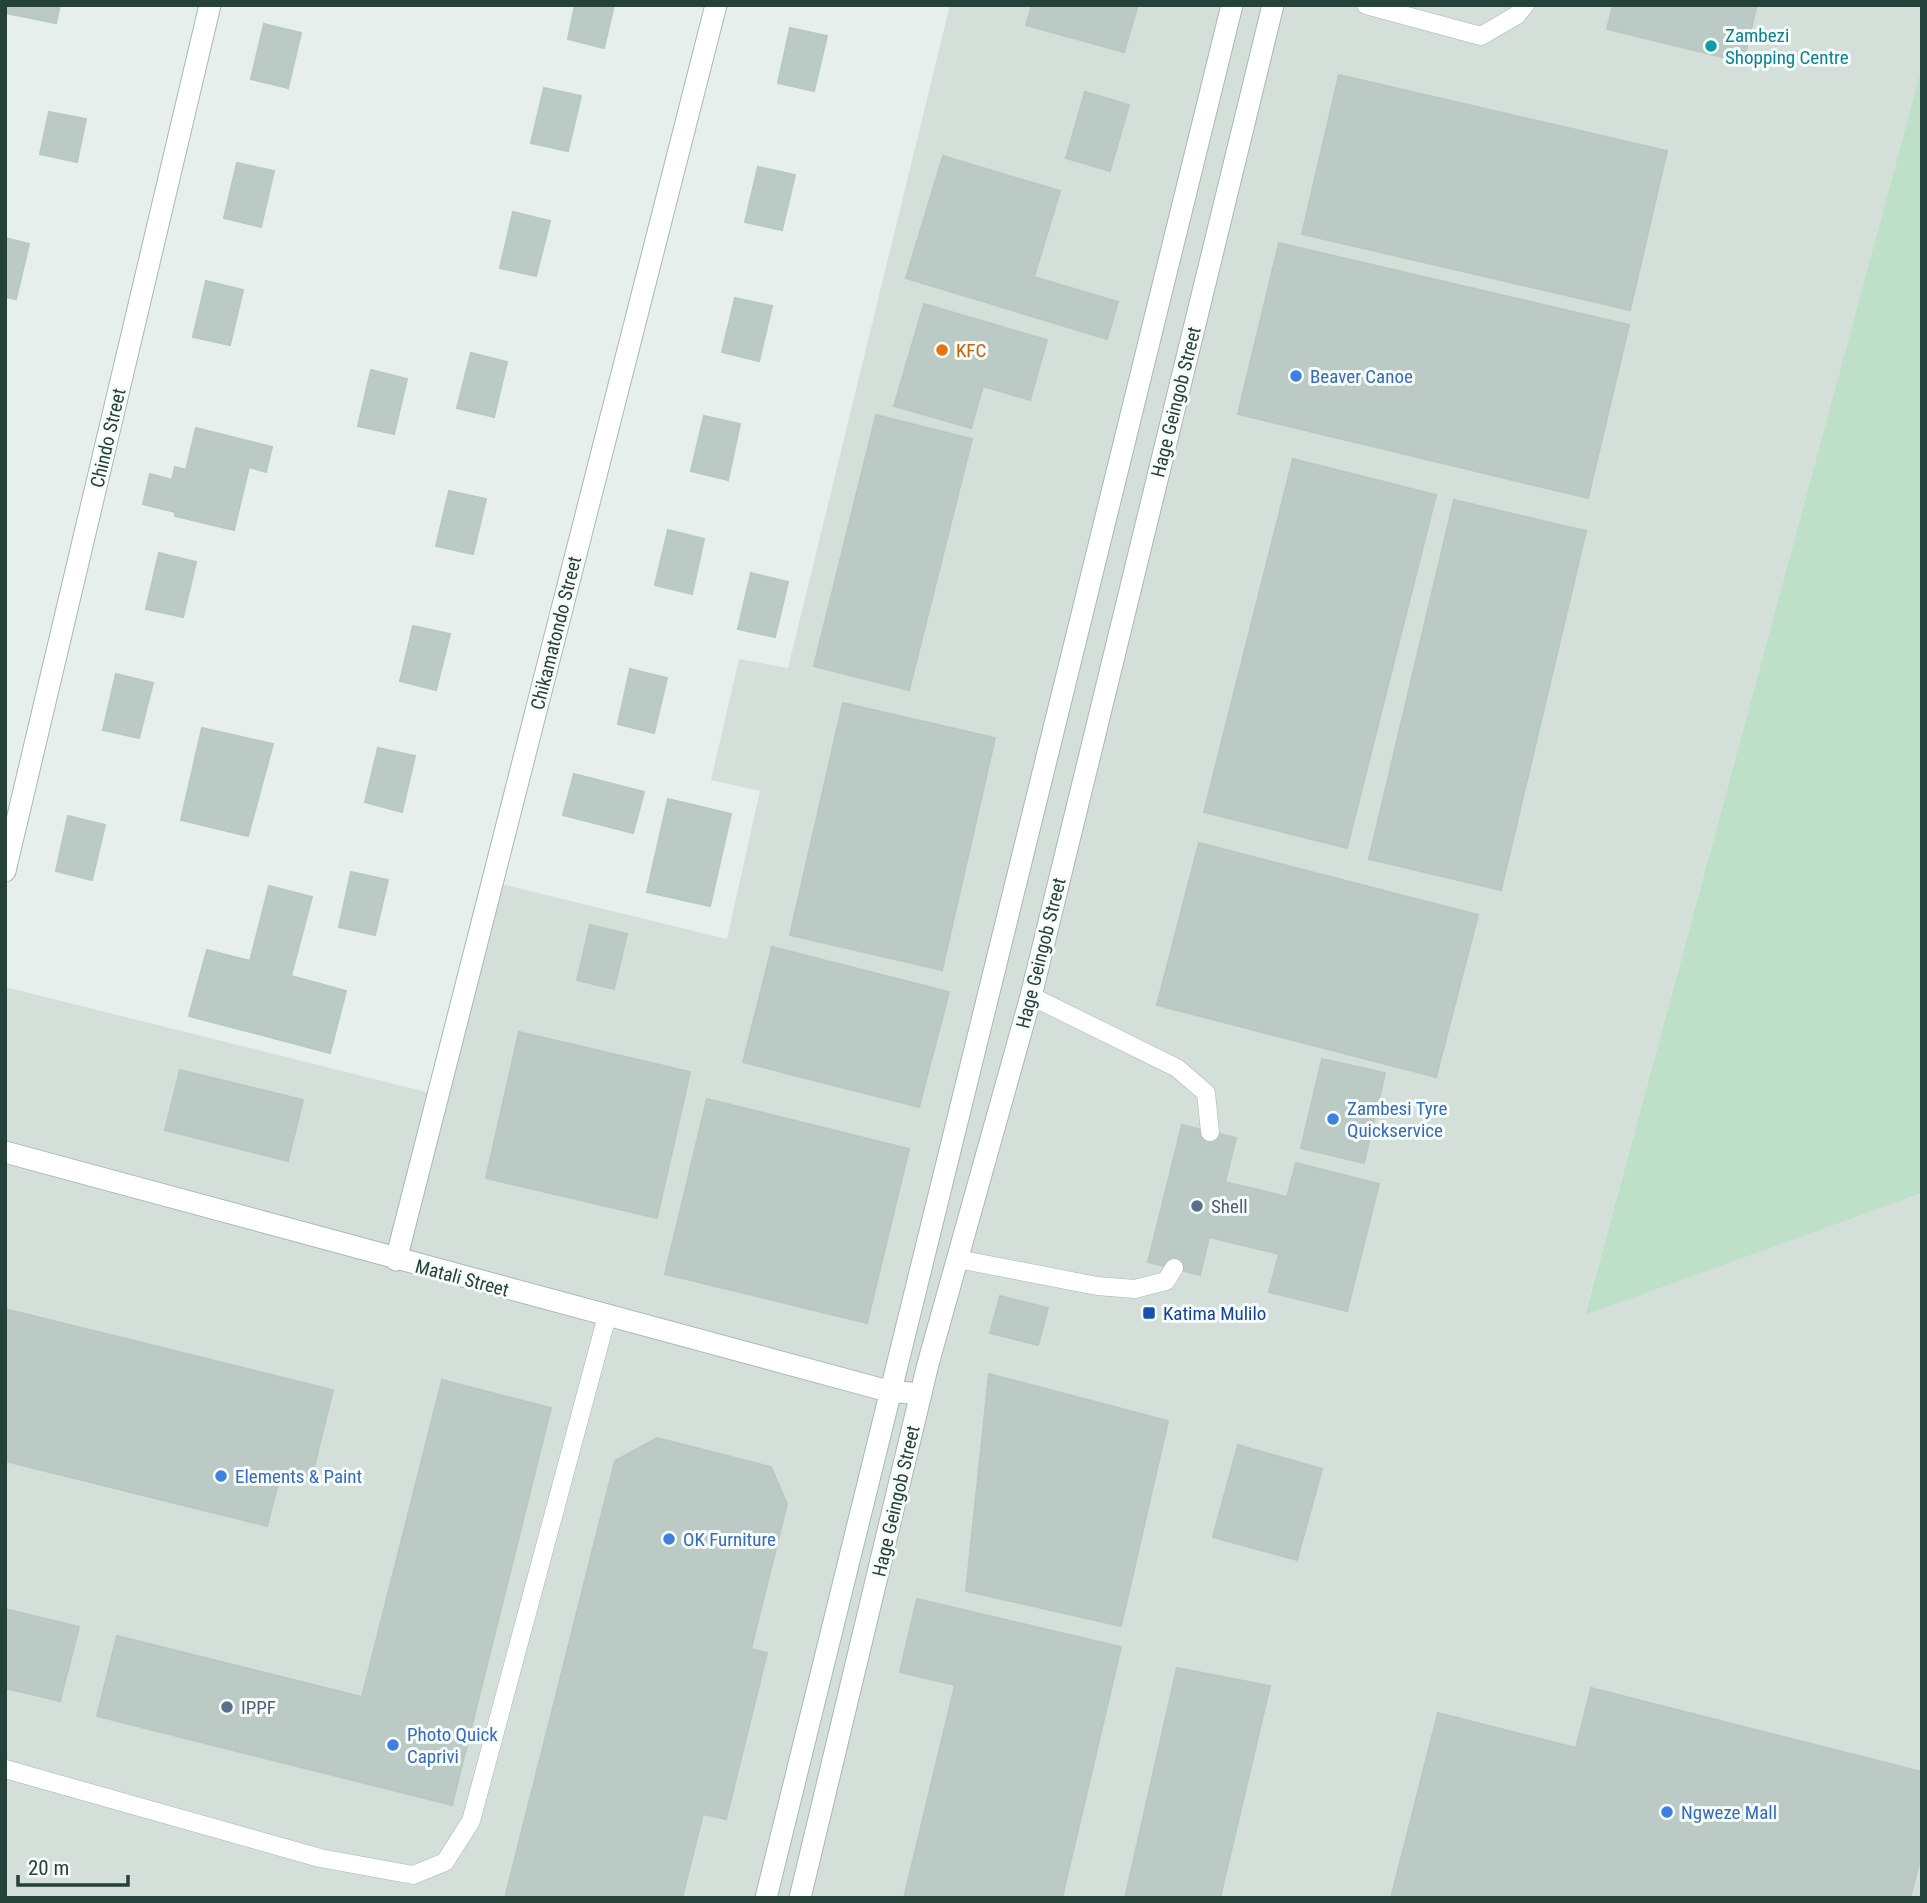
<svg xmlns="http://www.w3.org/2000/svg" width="1927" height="1903" viewBox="0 0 1927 1903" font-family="'Roboto Condensed',sans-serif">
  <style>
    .built { fill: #d4dfda }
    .green { fill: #bfe0c8 }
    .building { fill: #bbcac4; stroke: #b8c9c2; stroke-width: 2 }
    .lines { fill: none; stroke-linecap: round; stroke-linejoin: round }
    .service-casing { stroke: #a8b8b2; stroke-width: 19 }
    .minor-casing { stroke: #a8b8b2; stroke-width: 23 }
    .tertiary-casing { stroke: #a8b8b2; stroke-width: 23 }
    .service { stroke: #fff; stroke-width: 18 }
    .minor { stroke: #fff; stroke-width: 21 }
    .tertiary { stroke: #fff; stroke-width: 21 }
    .culture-dot { fill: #0f9aa8; stroke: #f7fbf9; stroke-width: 2.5 }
    .food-dot { fill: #e8710a; stroke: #f7fbf9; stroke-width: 2.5 }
    .shop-dot { fill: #3f7fe0; stroke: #f7fbf9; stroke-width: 2.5 }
    .service-dot { fill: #5c6f8a; stroke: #f7fbf9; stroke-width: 2.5 }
    .transit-dot { fill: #1a4fb4; stroke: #f7fbf9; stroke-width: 2.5 }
    .labels { text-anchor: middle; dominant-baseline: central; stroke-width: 6; stroke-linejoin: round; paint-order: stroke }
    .culture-label { font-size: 19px; fill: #0d838f; stroke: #f7fbf9; text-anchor: start }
    .food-label { font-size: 19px; fill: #c56008; stroke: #f7fbf9; text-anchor: start }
    .shop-label { font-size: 19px; fill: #366cbe; stroke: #f7fbf9; text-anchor: start }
    .street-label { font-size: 19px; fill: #24423a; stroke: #f7fbf9 }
    .service-label { font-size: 19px; fill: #4e5e75; stroke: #f7fbf9; text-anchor: start }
    .transit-label { font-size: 19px; fill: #164399; stroke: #f7fbf9; text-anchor: start }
  </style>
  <rect width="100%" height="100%" fill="#e6efeb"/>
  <path class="built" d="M950,5H1922V66L1585,1314L1922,1193V1898H5V987L438,1095L493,882L727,939L760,791L711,780L739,659L788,668Z"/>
  <path class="green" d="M1922,66V1193L1585,1315Z"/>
  <path class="building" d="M5,5H60L56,23L5,13Z
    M575,5H614L604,48L568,39Z
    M1032,5H1138L1124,52L1026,25Z
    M1613,5H1757L1743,62L1607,29Z
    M264,24L301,33L288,88L251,79Z
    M790,28L827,36L814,91L778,83Z
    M1339,75L1667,151L1630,310L1302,234Z
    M544,88L581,96L568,151L531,143Z
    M1085,92L1129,105L1110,171L1066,158Z
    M49,112L86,119L77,162L40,154Z
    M943,156L1060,191L1034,277L1118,302L1107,339L906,278Z
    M237,163L274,171L261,227L224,218Z
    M758,167L795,175L782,230L745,222Z
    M513,212L550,221L536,276L500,268Z
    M5,238L29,244L16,299L5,297Z
    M1279,243L1629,325L1588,498L1238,414Z
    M206,281L243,290L230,345L193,337Z
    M735,298L772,306L759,361L722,352Z
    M924,304L1047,340L1030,400L983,386L971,428L894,406Z
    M471,353L507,362L494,417L457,408Z
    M371,370L407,379L394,434L358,426Z
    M876,415L972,439L909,690L814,666Z
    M704,416L740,424L728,480L691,471Z
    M196,428L272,447L266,472L249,467L234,530L175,516V512L143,504L150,474L172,480L175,467L186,470Z
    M1293,459L1436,495L1347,848L1204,812Z
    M449,491L486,499L473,554L436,546Z
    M1454,500L1586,531L1501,890L1369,859Z
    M668,530L704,539L692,594L655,585Z
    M159,553L196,562L183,617L146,609Z
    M751,573L788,582L775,637L738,629Z
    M413,626L450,634L436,690L400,681Z
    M630,669L667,678L654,733L618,724Z
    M116,674L153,683L139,738L103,730Z
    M843,703L995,738L942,970L790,935Z
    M202,728L273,744L248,836L181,820Z
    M378,748L415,756L402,812L365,802Z
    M574,774L644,792L633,833L563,815Z
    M668,799L731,814L710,906L647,892Z
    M68,816L105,825L92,880L56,871Z
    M1199,843L1478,915L1436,1077L1157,1005Z
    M351,872L388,880L375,935L339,927Z
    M269,886L312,897L291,976L346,991L330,1053L189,1016L207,950L250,961Z
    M590,925L627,934L614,989L577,980Z
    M772,947L949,992L919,1107L743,1062Z
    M519,1032L690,1072L657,1218L486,1178Z
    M1322,1059L1385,1073L1364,1163L1301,1148Z
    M180,1070L303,1100L288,1161L165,1130Z
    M707,1099L909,1149L867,1323L665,1274Z
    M1182,1125L1236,1138L1225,1182L1287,1197L1296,1163L1379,1184L1347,1311L1269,1292L1279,1254L1209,1237L1200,1275L1148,1262Z
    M1000,1296L1048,1308L1038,1345L990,1333Z
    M5,1309L333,1390L310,1483L280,1476L267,1526L5,1461Z
    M989,1374L1168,1421L1121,1626L966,1591Z
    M442,1380L551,1408L452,1805L97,1716L117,1636L362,1697Z
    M657,1438L771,1467L787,1504L751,1649L767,1653L726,1819L703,1814L682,1898H505L615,1461Z
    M1238,1445L1322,1469L1297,1560L1213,1537Z
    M917,1599L1121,1647L1062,1898H904L955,1685L900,1672Z
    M5,1609L79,1627L60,1701L5,1688Z
    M1177,1668L1270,1686L1220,1898H1125Z
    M1591,1688L1922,1772V1852L1910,1898H1391L1438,1713L1576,1748Z"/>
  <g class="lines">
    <defs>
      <path id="service" d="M1366,5L1481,36L1517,15L1525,5
        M1031,996L1177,1068L1206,1093L1210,1132
        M958,1259L1097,1286L1135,1289L1166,1281L1174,1268
        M5,1769L320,1858L413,1875L445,1862L471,1821L607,1316"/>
      <path id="minor" d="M5,871L210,5
        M5,1152L888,1391L921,1394
        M396,1260L716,5"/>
      <path id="tertiary" d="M766,1898L1232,5
        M800,1898L928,1364L1031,996L1273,5"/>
    </defs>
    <use href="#service" class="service-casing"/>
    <use href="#minor" class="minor-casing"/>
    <use href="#tertiary" class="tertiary-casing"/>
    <use href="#service" class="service"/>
    <use href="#minor" class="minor"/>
    <use href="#tertiary" class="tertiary"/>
  </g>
  <circle class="culture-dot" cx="1711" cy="46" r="7"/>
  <circle class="food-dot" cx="942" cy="350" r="7"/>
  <g class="shop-dot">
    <circle cx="1296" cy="376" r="7"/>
    <circle cx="1333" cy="1119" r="7"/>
    <circle cx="221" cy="1476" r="7"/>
    <circle cx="669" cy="1539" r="7"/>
    <circle cx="393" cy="1745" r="7"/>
    <circle cx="1667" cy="1812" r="7"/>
  </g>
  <g class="service-dot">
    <circle cx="1197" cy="1206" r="7"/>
    <circle cx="227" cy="1707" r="7"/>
  </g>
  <rect class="transit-dot" x="1142" y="1306" width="14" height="14" rx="3.5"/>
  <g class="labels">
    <g class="culture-label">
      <text x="1725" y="35">Zambezi<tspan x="1725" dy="22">Shopping Centre</tspan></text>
    </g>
    <g class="food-label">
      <text x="956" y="350">KFC</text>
    </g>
    <g class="shop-label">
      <text x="1310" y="376">Beaver Canoe</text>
      <text x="1347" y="1108">Zambesi Tyre<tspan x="1347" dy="22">Quickservice</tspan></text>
      <text x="235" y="1476">Elements &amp; Paint</text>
      <text x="683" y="1539">OK Furniture</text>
      <text x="407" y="1734">Photo Quick<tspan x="407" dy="22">Caprivi</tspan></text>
      <text x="1681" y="1812">Ngweze Mall</text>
    </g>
    <g class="street-label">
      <text transform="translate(1176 402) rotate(-76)">Hage Geingob Street</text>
      <text transform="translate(108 438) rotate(-77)">Chindo Street</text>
      <text transform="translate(556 633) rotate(-76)">Chikamatondo Street</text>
      <text transform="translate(1041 953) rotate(-76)">Hage Geingob Street</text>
      <text transform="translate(462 1278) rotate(15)">Matali Street</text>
      <text transform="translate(896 1501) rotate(-77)">Hage Geingob Street</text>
    </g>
    <g class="service-label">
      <text x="1211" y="1206">Shell</text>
      <text x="241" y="1707">IPPF</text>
    </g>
    <g class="transit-label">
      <text x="1163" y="1313">Katima Mulilo</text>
    </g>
  </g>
  <rect width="1927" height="1903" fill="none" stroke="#24423a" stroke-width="14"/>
  <path d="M18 1875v10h110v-10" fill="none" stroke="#24423a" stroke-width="3.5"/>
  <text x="28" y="1875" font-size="21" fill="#24423a" stroke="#f7fbf9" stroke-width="5" paint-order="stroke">20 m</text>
</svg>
